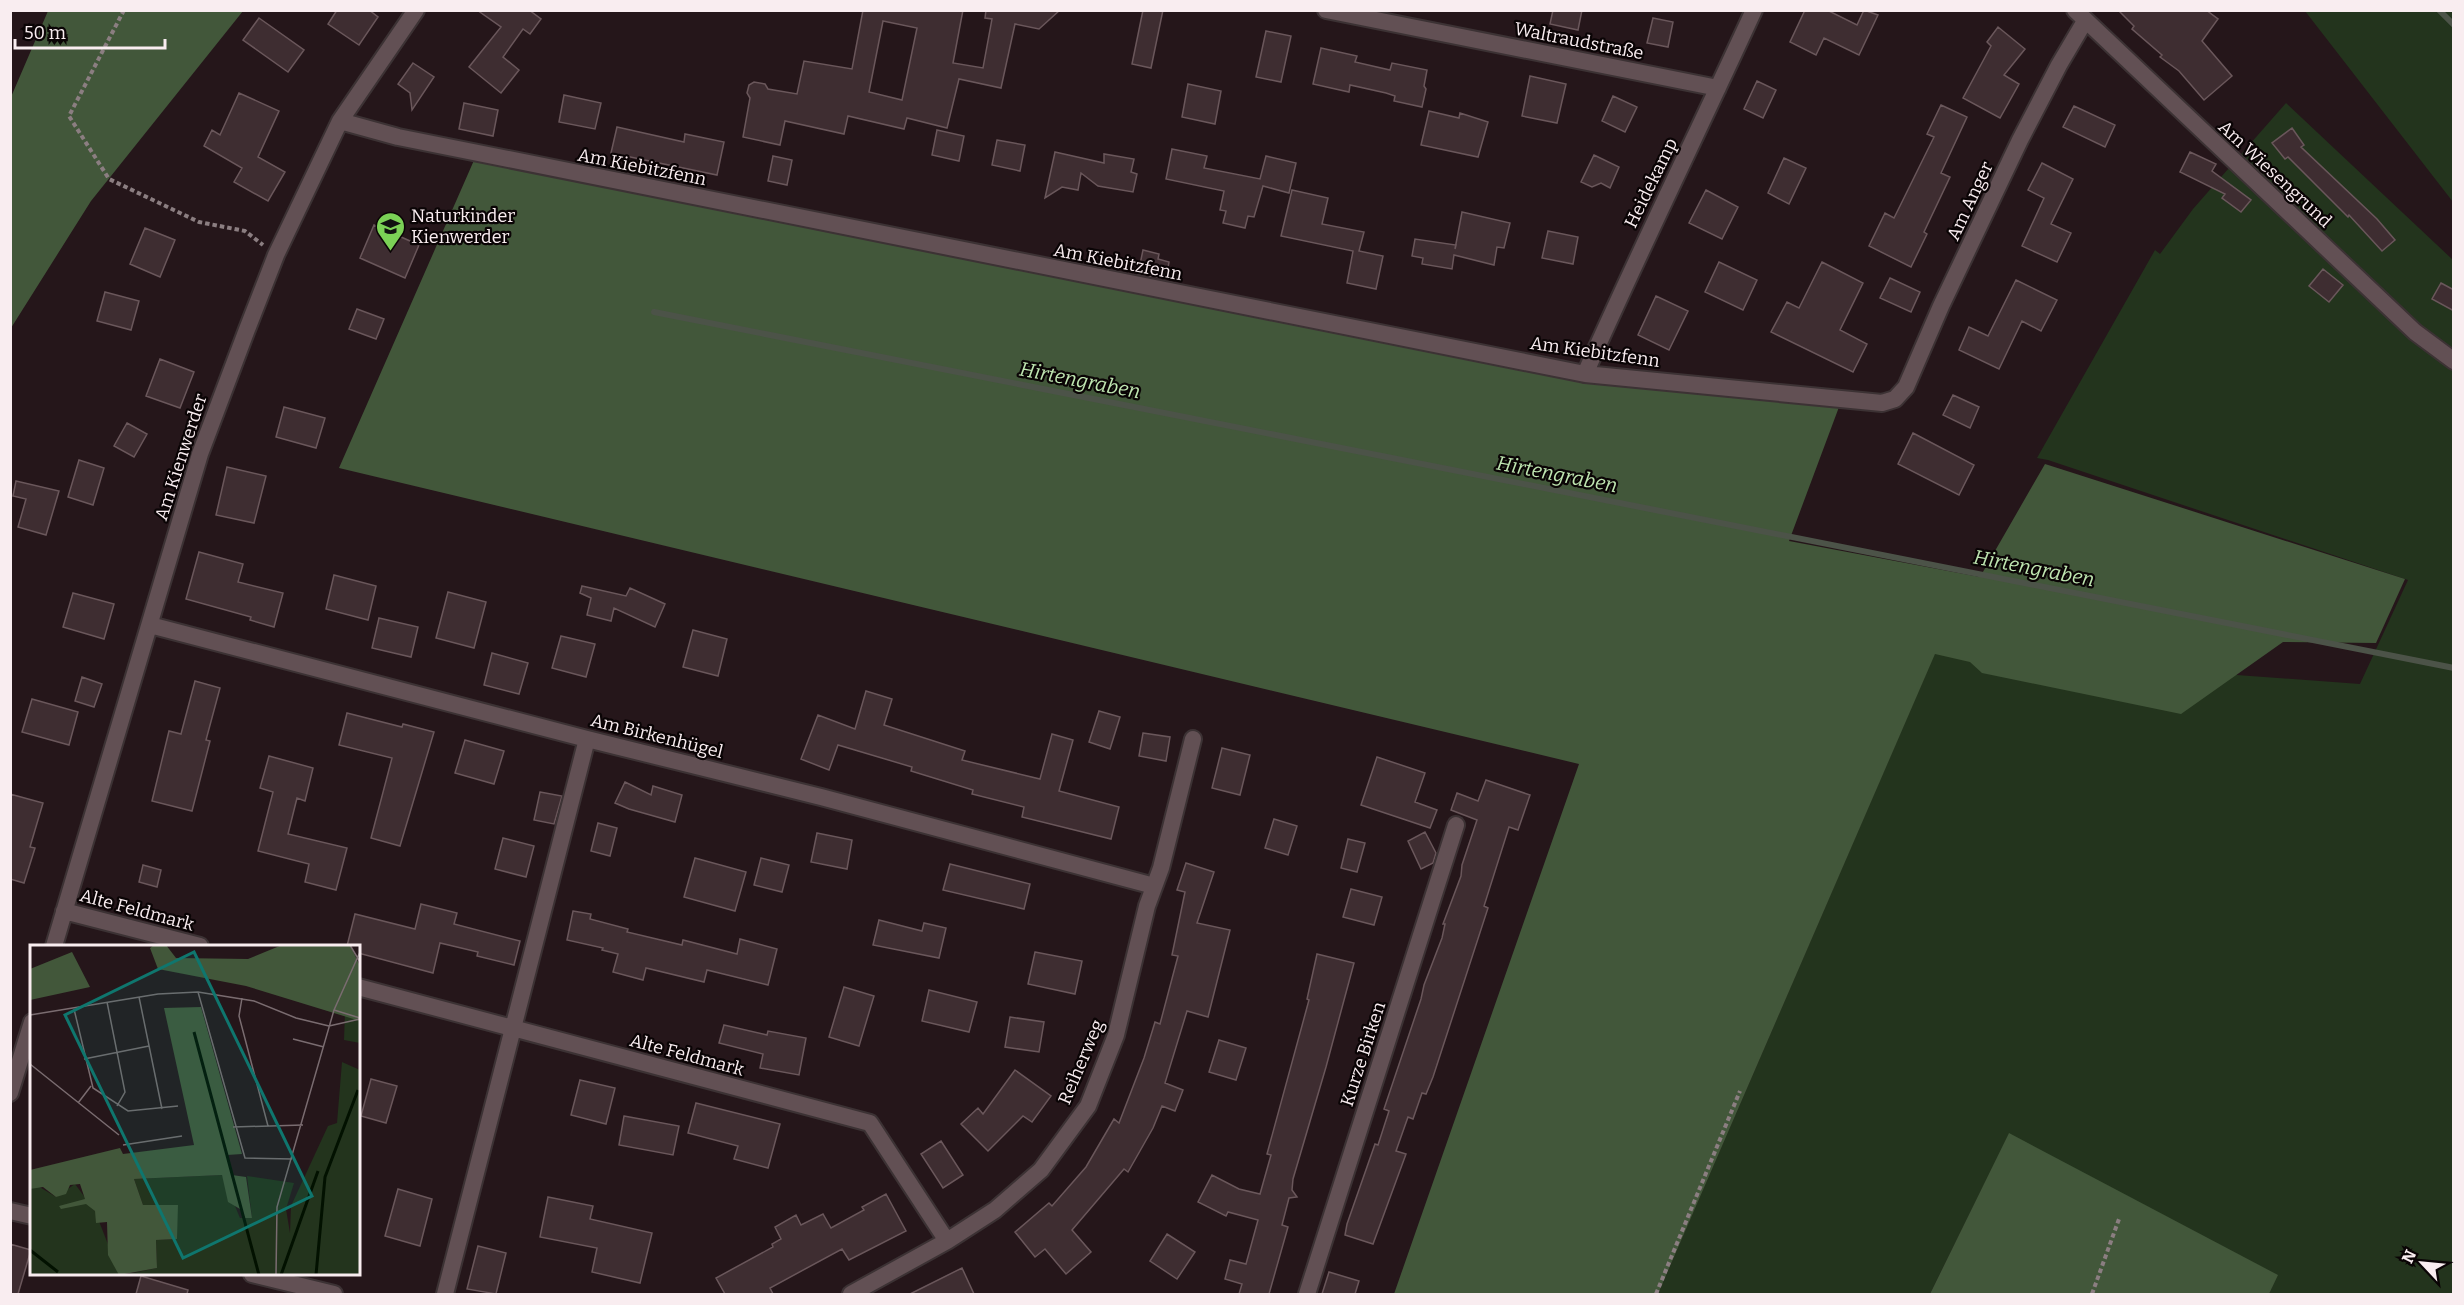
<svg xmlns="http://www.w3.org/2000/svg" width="2464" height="1305" viewBox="0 0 2464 1305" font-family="Bitter,serif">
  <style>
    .green { fill: #23341d }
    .forest { fill: #42573a }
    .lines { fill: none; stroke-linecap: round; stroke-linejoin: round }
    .stream { stroke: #4c5348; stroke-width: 6 }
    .building { fill: #3e2d31; stroke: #6a575b; stroke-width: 1.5; fill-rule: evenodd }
    .minor-casing { stroke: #3c3234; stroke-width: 20 }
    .path { stroke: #8b7e81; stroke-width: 4; stroke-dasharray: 4.5 3; stroke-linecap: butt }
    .minor { stroke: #625054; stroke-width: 16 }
    .labels { text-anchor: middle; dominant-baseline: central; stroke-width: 4.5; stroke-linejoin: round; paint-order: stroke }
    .street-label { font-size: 18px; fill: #f9edf0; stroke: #0a0405 }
    .poi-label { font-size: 18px; fill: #f9edf0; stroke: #0a0405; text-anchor: start }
    .water-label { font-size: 20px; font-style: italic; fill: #bfe6b1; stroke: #0a0405 }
    .inset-river { fill: none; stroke: #021100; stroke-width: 3 }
    .inset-road { fill: none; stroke: #7a6c70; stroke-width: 1.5 }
    .view { fill: #0f766e; fill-opacity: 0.15; stroke: #0f766e; stroke-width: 3 }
    .inset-edge { fill: none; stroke: #f9edf0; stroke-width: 3 }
  </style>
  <rect width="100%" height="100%" fill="#25161a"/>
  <path class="green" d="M2305,11H2453V202Z
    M2286,103L2453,260V1294H2269L2277,1275L2009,1134L1930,1294H1658L1935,653L2360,684L2408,580L2048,460L2037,458L2155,250L2160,254L2193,209Z"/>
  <path class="forest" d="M48,11H243L91,201L11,328V97Z
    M475,158L1585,380L1839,407L1789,541L1980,577L2045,464L2405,579L2376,643L2283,642L2181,714L1982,673L1970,662L1935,654L1658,1294H1394L1579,764L339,468Z
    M2009,1133L2278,1275L2269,1294H1930Z"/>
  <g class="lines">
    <path class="stream" d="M2439,10L2454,25
      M654,312L2454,668"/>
  </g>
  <path class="building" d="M337,10H369L378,17L359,45L328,24Z
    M477,10H529L541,19L530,34L523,29L503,57L519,70L501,93L469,67L501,27Z
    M863,10H963L953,63L983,68L992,19L985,18L986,10H1060L1039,29L1015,24L1001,88L959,79L947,128L907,118L904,129L848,116L844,134L785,121L780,145L743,137L750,98L747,93L749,85L754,82L765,84L768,89L797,94L804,61L852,69ZM883,21L917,28L902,100L869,92Z
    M1143,10H1163L1151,68L1132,64Z
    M1553,10H1582L1578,30L1550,24Z
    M1805,10H1827L1857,25L1864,10L1878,15L1859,55L1824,38L1816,55L1790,42Z
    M2118,10H2206L2218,19L2202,41L2232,76L2204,100L2179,71L2160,57L2162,55L2132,29L2134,26Z
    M259,18L304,50L288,72L243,40Z
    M1653,18L1673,22L1668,47L1647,43Z
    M1998,27L2025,49L2004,75L2019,84L2000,118L1963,98L1991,46L1987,42Z
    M1266,31L1291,36L1281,82L1256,77Z
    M1321,48L1357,56L1355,62L1390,70L1392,63L1427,70L1424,86L1426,89L1422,107L1394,101L1395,96L1386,93L1350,85L1349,92L1313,84Z
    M413,63L434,77L412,110L410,93L398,84Z
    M1530,76L1566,84L1557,123L1522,116Z
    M1757,81L1776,90L1763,118L1744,109Z
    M1188,84L1221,91L1215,124L1182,117Z
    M239,93L279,111L258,157L285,172L268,201L234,182L242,168L204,146L212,130L220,135Z
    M564,95L601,103L595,129L559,122Z
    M1613,96L1637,107L1625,132L1602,121Z
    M464,103L498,110L493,136L459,129Z
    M1941,105L1967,117L1941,173L1950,177L1924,232L1927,234L1911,267L1869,246L1885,213L1894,218L1934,137L1927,134Z
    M2074,106L2115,125L2105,147L2063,127Z
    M1429,111L1459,118L1460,113L1488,122L1478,157L1421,145Z
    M617,127L684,142L685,134L724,142L717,175L611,153Z
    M2292,128L2304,145L2301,147L2377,219L2395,240L2382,251L2349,215L2348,217L2288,157L2285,159L2272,143Z
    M937,130L964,136L959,161L932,155Z
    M997,140L1025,145L1020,171L992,165Z
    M1172,149L1207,156L1204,168L1260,179L1266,156L1296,163L1289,193L1263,186L1254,217L1248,216L1245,228L1223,223L1226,211L1220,210L1224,191L1166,179Z
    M1055,152L1104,163V154L1134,159L1131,172L1137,174L1133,192L1098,186L1081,173L1078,190L1062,187L1045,198Z
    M2190,152L2216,164L2212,171L2251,200L2241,212L2222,198L2225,194L2180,172Z
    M1594,155L1619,167L1610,188L1601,183L1592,187L1581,182Z
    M773,156L792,160L787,185L768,181Z
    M1784,158L1806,168L1789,204L1768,193Z
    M2042,163L2073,179L2051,224L2071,233L2057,262L2022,246L2044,198L2028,190Z
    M1292,190L1328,198L1322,224L1364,232L1359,251L1383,256L1376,289L1347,283L1353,251L1281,236Z
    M1706,190L1738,207L1722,239L1689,223Z
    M1462,212L1510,223L1504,248L1497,247L1494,265L1454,255L1452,269L1422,264L1423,258L1412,256L1415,239L1456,245L1455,249Z
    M374,225L419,245L405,278L360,258Z
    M145,228L175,240L160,277L130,264Z
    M1548,231L1578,237L1573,264L1542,258Z
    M1143,250L1159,254L1158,259L1169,262L1166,279L1138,274Z
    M1719,262L1757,280L1743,310L1705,292Z
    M1822,262L1863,283L1840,330L1867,344L1853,372L1771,332L1787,302L1799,308Z
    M2323,269L2343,285L2329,302L2309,286Z
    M1890,278L1920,292L1911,312L1880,298Z
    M2016,280L2057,300L2041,331L2022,321L1999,369L1959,350L1969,327L1988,336Z
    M2441,283L2454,290V311L2432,299Z
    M105,292L139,301L131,330L97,321Z
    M1656,296L1688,311L1669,350L1638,335Z
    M357,309L384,319L376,339L349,329Z
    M160,359L194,372L180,408L146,396Z
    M1953,395L1979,407L1970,428L1943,415Z
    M284,407L325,418L316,448L276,437Z
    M127,423L147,434L134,457L114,446Z
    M1913,433L1974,465L1959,495L1898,464Z
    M79,460L104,468L93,505L68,497Z
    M227,467L266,476L254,523L216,515Z
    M16,481L59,491L46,535L18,527L26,499L13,496Z
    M199,552L243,564L238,582L283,593L274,627L250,620L251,617L186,599Z
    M334,575L376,586L368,620L326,609Z
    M582,586L626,596L630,588L665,604L655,627L614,608L611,621L587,615L591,598L580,593Z
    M448,592L486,602L474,648L436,638Z
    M73,593L114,604L104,639L63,627Z
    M379,618L418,627L411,657L372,648Z
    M693,630L727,639L718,676L683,667Z
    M561,636L595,644L586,677L552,668Z
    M492,653L528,663L519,694L484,685Z
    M82,677L102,684L94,707L75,701Z
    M195,681L220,688L206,740L210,741L192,811L152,801L169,731L181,734Z
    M866,691L892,699L884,725L965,751L962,760L1040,779L1052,734L1073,740L1059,791L1119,807L1111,839L1022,817L1024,807L972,794L973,790L911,771L912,767L838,745L829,770L801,759L818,715L855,729Z
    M32,699L78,712L69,745L22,732Z
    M1099,711L1120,717L1110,749L1089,742Z
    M347,713L402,727L403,724L434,732L400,846L371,838L392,758L339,745Z
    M1143,733L1170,737L1166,761L1139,756Z
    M465,740L504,751L494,784L455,773Z
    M1222,748L1250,755L1240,795L1212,788Z
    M269,756L313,768L305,801L297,798L288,834L347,848L336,890L305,882L309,864L258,851L273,792L260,788Z
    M1377,757L1425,773L1415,802L1437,810L1430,828L1361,805Z
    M1486,780L1530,795L1518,830L1509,827L1484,906L1488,908L1433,1077L1426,1094L1422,1093L1413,1119L1408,1117L1396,1151L1406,1154L1373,1244L1345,1235L1347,1224L1375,1144L1378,1145L1389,1111L1384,1109L1421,999L1424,985L1442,938L1445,924H1443L1461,876L1462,865L1477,820L1451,810L1457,793L1478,801Z
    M625,782L651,795L653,786L682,795L675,822L629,809L615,803Z
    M540,792L562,796L554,824L534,820Z
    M10,794L43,803L30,847L35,848L24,883L10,879Z
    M1274,819L1297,826L1288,855L1265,848Z
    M598,823L617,828L610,856L591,851Z
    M1425,832L1436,853L1433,863L1421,869L1408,841Z
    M817,833L852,840L847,869L811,862Z
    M503,838L534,846L526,877L495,869Z
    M1348,839L1365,843L1357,872L1341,868Z
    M695,858L746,872L735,911L684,897Z
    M761,858L789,865L782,892L754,885Z
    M1186,863L1214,872L1197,923L1230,930L1208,1017L1187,1011L1165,1083L1183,1090L1175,1111L1162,1106L1153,1128L1128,1172L1124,1169L1072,1230L1091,1252L1066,1274L1045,1249L1035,1257L1015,1232L1049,1203L1052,1206L1086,1167L1114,1119L1119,1123L1144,1058L1155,1022L1160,1024L1178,956L1172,955L1185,892L1177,890Z
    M950,864L1030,884L1024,909L943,890Z
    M143,865L161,870L157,887L139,882Z
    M1351,889L1382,897L1374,925L1343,917Z
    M421,904L457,913L454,924L520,941L514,965L477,956L478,952L440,943L433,973L358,953V946H347L355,914L415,929Z
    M573,911L591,914L590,919L628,929L627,932L682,945L683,940L737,954L740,939L777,949L768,985L707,970L704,982L646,968L643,980L613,972L618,954L602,950L603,948L567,940Z
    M879,920L922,931L924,923L946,928L939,958L873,945Z
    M1035,952L1082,961L1075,994L1028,984Z
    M1317,954L1354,963L1326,1067L1293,1179L1292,1190L1297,1197L1289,1198L1282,1225L1288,1227L1269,1294H1239L1242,1284L1225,1279L1230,1260L1246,1264L1258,1220L1228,1212L1226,1216L1198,1202L1212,1175L1239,1189L1260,1194L1271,1155L1267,1154L1309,1000L1307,999Z
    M844,987L874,996L859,1046L829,1037Z
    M929,990L977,1002L969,1032L922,1021Z
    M1010,1017L1044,1022L1039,1052L1005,1047Z
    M724,1025L767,1035L768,1031L806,1038L799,1075L760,1068L763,1054L719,1043Z
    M1219,1040L1246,1048L1236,1080L1209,1072Z
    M1015,1070L1051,1096L1032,1122L1023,1116L988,1151L961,1124L978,1108L983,1114Z
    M371,1079L397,1086L386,1123L361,1116Z
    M580,1080L615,1088L606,1124L571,1115Z
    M696,1103L780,1124L768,1168L734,1159L738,1146L688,1133Z
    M624,1116L679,1126L673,1155L619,1145Z
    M941,1141L963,1175L943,1188L921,1154Z
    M398,1189L432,1199L420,1246L385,1236Z
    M886,1194L906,1231L849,1260L842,1249L770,1288L773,1294H725L716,1278L773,1247L772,1244L781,1239L775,1227L796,1215L801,1225L823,1214L831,1228L864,1210L862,1207Z
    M548,1197L593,1206L590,1219L652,1233L640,1283L592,1272L597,1248L540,1237Z
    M1167,1234L1195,1252L1177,1279L1150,1261Z
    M10,1244L31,1250L18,1294H10Z
    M478,1246L506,1253L496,1294L467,1289Z
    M962,1268L974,1294H910Z
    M1329,1272L1359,1281L1355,1294H1322Z
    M141,1276L188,1290L187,1294H136Z"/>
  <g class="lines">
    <defs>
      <path id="minor" d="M1326,10L1718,88
        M2075,10L2415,332L2454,361
        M340,121L398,137L1585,374L1882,403L1895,399L1906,387L1941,306L2020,140L2059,65L2085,21
        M1585,374C1639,252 1698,132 1754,10
        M150,625L587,739L821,797L1154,886
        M64,911L200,946
        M54,946L200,454L246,332L276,255L340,121L416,10
        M358,987L870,1123L947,1241
        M10,1093L32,1022
        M10,1211L32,1216
        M252,1274L334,1294
        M445,1294L587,739
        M851,1294L947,1241L995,1210L1041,1170L1088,1106L1116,1035L1147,906L1161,868L1193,739
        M1307,1294L1456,825"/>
    </defs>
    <use href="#minor" class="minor-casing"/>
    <path class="path" d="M124,10L69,116L109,179L199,222L245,231L263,245
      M1656,1294L1740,1091
      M2092,1294L2119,1219"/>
    <use href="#minor" class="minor"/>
  </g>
  <defs>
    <symbol id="school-pin" viewBox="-11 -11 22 30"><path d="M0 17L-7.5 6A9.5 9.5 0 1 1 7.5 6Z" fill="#7bd156" stroke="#0a0405"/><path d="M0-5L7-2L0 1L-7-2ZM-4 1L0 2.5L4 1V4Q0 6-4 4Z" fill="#111"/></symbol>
  </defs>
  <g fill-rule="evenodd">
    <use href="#school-pin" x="374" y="210" width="33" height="45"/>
  </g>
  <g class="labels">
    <g class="street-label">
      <text transform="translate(1579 41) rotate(11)">Waltraudstraße</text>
      <text transform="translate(642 167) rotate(11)">Am Kiebitzfenn</text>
      <text transform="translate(2275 174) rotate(43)">Am Wiesengrund</text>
      <text transform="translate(1651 183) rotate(-64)">Heidekamp</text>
      <text transform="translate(1970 201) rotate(-65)">Am Anger</text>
      <text transform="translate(1118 262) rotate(11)">Am Kiebitzfenn</text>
      <text transform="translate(1595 352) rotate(8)">Am Kiebitzfenn</text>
      <text transform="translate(181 457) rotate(-72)">Am Kienwerder</text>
      <text transform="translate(657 736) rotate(14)">Am Birkenhügel</text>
      <text transform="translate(137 910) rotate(15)">Alte Feldmark</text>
      <text transform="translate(1363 1054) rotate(-72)">Kurze Birken</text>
      <text transform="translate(687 1055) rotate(15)">Alte Feldmark</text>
      <text transform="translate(1081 1062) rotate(-67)">Reiherweg</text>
    </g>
    <g class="poi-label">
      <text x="411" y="216">Naturkinder<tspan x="411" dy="21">Kienwerder</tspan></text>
    </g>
    <g class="water-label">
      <text transform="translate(1080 380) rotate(11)">Hirtengraben</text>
      <text transform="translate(1557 474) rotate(11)">Hirtengraben</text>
      <text transform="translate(2034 568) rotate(11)">Hirtengraben</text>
    </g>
  </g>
  <g transform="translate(30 945)">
    <rect width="330" height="330" fill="#25161a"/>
    <path d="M315,68L330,74V98L314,95ZM312,117L330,125V330H93L127,323L126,295L147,294L113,260L104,234L192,230L210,273H222L217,231L264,238L256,264L260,288L261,261L298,181L307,178ZM45,239L65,266L90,330H0V244L8,241L26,252Z" fill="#23341d"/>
    <path d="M124,0H136L146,13L218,14L252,0H320L330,21V76L216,41L128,24L120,3ZM42,7L60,42L0,55V24ZM171,62L212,209L197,210L202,230L216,232L222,273H215L210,264L198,257L192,230L104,234L113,260H148L147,294L126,295L127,323L89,330L78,310L77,277L66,278L65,266L56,259L31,264L29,261L55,254L50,239L40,240L36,249L26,252L13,242L0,244V225L90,203L93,209L164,200L134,63Z" fill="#42573a"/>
    <path class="inset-river" d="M164,87L229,330M0,305L28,327M251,330L288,226M286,330L295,232L328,145"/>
    <path class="inset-road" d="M320,0L330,17M168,47L215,213L262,214M109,52L132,164M212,53L209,71L238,181M77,57L95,147L87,161M44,64L63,143L98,166L148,161M304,65L330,73M0,70L128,49L168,47L224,56L266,73L299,81M299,81L330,74M263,94L294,102M54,114L119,101M0,119L89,190M48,158L61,141M203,182L273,180M93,200L152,191M246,330L247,262L304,65L330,7"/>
    <path class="view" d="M164,7L282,251L153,313L35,70Z"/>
    <rect width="330" height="330" class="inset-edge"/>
  </g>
  <rect width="2464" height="1305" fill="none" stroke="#f9edf0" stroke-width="24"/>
  <g transform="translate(2422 1263) rotate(296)" stroke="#0a0405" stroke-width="4.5" paint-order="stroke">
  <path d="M0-4.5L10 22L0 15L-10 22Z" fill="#f9edf0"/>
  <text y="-9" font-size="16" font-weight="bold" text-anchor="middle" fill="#f9edf0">N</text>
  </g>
  <path d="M15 39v9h150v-9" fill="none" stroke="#f9edf0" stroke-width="3"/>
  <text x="24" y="39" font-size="18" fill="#f9edf0" stroke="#0a0405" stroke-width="4.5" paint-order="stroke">50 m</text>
</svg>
